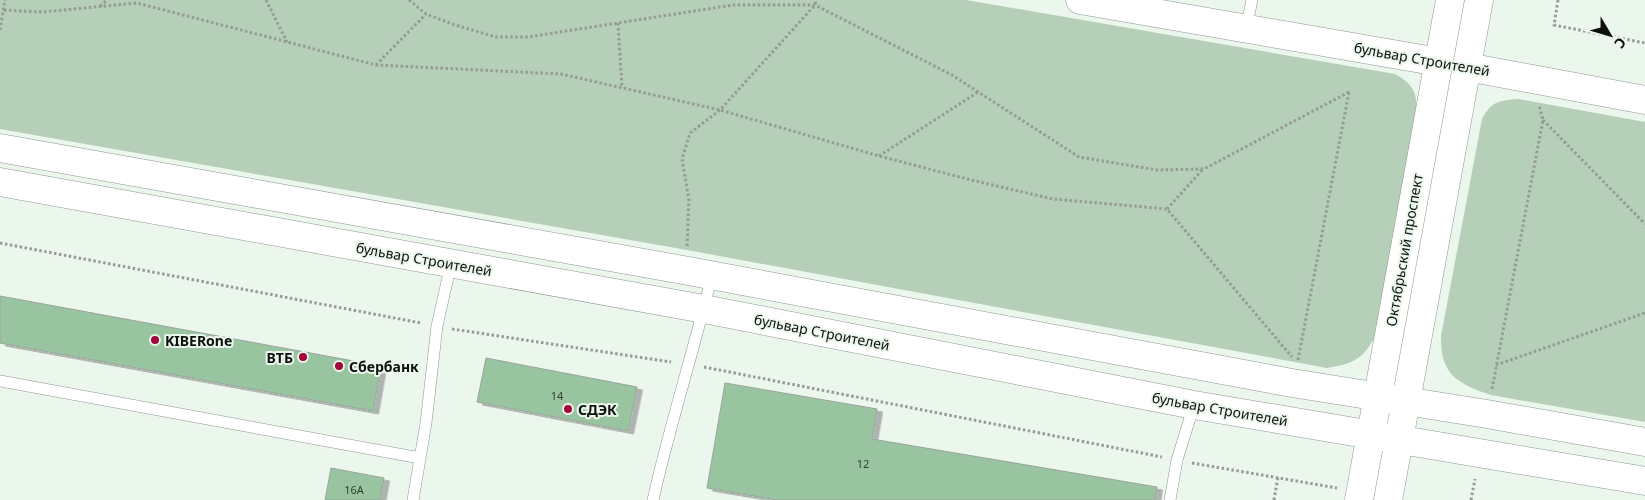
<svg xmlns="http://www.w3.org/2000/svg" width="1645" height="500" viewBox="0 0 1645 500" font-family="'Noto Sans',sans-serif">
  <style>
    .green { fill: #b5cfb9 }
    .building { fill: #98c4a0; stroke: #9aa49c; filter: url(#shadow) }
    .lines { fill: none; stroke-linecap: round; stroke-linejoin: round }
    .service-casing { stroke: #8e978f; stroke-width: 12 }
    .tertiary-casing { stroke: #8e978f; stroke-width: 29 }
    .secondary-casing { stroke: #8e978f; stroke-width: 29 }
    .path { stroke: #949c95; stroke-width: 3; stroke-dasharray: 2.5 2.5; stroke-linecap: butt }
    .service { stroke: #fff; stroke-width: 11 }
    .tertiary { stroke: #fff; stroke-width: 28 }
    .secondary { stroke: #fff; stroke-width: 28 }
    .poi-dot { fill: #a3053b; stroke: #ebf6ec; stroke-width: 2 }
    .labels { text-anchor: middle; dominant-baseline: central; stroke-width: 4; stroke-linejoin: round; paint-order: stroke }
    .number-label { font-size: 11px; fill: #303e32 }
    .street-label { font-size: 14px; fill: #0d110e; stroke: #ebf6ec }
    .poi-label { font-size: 14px; font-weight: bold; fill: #0d110e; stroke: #ebf6ec; text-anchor: start }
  </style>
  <defs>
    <filter id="shadow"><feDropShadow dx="5.5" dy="3" stdDeviation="0" flood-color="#0004"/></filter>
  </defs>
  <rect width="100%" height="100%" fill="#ebf6ec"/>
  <path class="green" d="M0,0H966L1395,74C1412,84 1416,90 1417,109L1378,331C1364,358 1357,363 1327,368L687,250L0,129Z
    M1518,99L1645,122V422L1491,395C1457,384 1440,374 1441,336L1482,119C1492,101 1498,101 1518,99Z"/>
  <path class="building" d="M0,296L381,366L373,411L0,343Z
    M486,358L637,387L628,431L477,402Z
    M725,383L877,409L872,439L1157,487L1155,500H778L707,488Z
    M331,468L384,478L380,500H325Z"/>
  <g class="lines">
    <defs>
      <path id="service" d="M1246,29L1252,0
        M0,381L420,458
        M413,500L426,423L437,326L451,264
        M653,500C670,424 694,350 712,275
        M1170,500L1177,460L1194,405"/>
      <path id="tertiary" d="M1080,0L1439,62
        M1467,67L1645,100"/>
      <path id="secondary" d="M0,148L683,270L1292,383L1487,414L1645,442
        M0,182L704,309L1194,405L1645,481
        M1359,500L1450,0
        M1388,500L1479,0"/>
    </defs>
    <use href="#service" class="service-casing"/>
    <use href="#tertiary" class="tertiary-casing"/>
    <use href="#secondary" class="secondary-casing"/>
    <path class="path" d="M266,0L287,42
      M409,0L426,14L455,25L496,37H528L733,5H815L952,75L1079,157L1157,170L1204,169L1349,92
      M1558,0L1554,25L1645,43
      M100,6L107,0
      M4,10L42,12L137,3L376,65L561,74L720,110L879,156L971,180L1053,199L1167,209L1292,357
      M618,23L622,88
      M0,30L5,0
      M376,65L426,14
      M1543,120L1645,224
      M879,156L978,92
      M1167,209L1203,169
      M0,243L421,323
      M687,246L689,200L682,159L690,133L720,110L815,5L816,0
      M452,329L671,362
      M1298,360L1349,92
      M1496,365L1645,313
      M704,367L1162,457
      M1492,389L1543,120L1539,105
      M1192,463L1337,488
      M1274,500L1278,477
      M1471,500L1475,479"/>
    <use href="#service" class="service"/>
    <use href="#tertiary" class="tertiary"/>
    <use href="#secondary" class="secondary"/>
  </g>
  <g class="poi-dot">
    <circle cx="155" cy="340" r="5"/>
    <circle cx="303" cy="357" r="5"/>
    <circle cx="339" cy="366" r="5"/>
    <circle cx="568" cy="409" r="5"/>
  </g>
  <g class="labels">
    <g class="number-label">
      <text x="557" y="395">14</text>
      <text x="863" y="463">12</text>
      <text x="354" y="489">16А</text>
    </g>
    <g class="street-label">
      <text transform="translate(1422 59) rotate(10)">бульвар Строителей</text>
      <text transform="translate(1404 250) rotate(-80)">Октябрьский проспект</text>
      <text transform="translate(424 259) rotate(10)">бульвар Строителей</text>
      <text transform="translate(822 332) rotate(11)">бульвар Строителей</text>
      <text transform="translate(1220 409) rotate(10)">бульвар Строителей</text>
    </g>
    <g class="poi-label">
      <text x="165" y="340">KIBERone</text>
      <text x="293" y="357" text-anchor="end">ВТБ</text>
      <text x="349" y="366">Сбербанк</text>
      <text x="578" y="409">СДЭК</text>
    </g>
  </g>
  <g transform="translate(1610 35) rotate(128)" stroke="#ebf6ec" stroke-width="4" paint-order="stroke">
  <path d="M0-4L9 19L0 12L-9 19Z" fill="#0d110e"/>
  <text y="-8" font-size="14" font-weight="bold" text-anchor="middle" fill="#0d110e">С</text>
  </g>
</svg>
